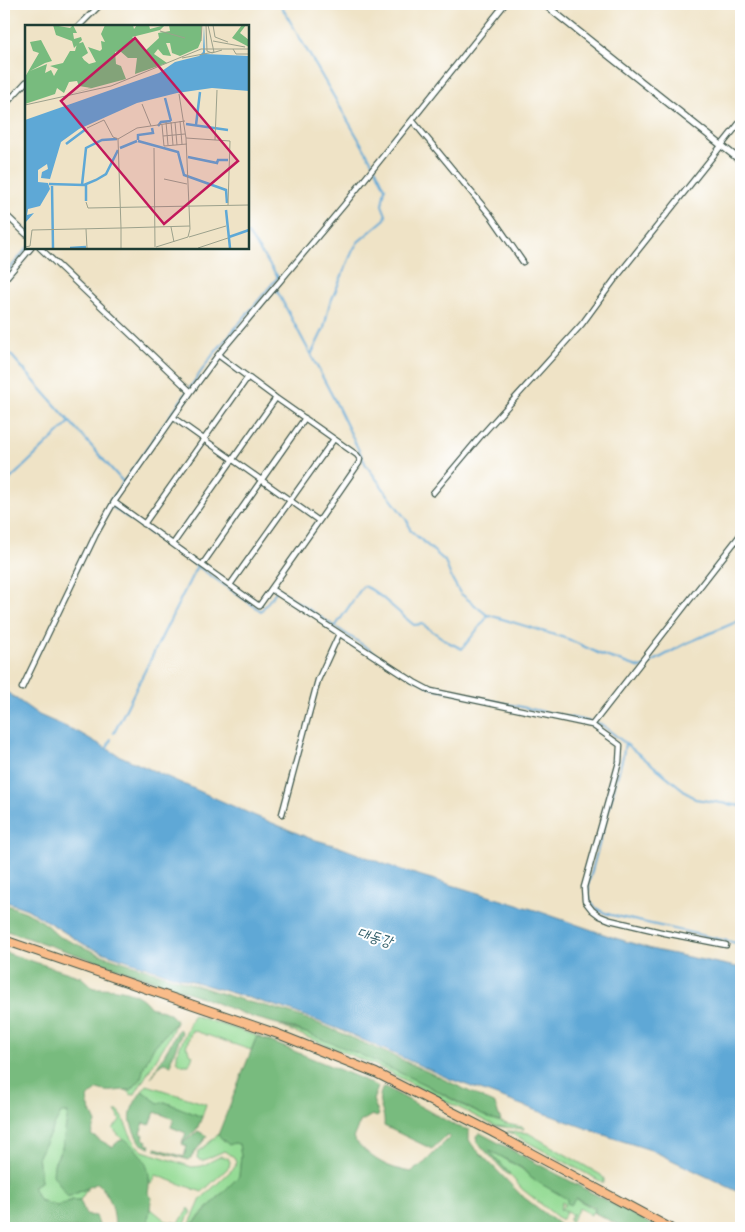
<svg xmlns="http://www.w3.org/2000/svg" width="745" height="1232" viewBox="0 0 745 1232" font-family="Sriracha,'Poor Story',sans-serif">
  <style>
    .green { fill: #95db95; stroke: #5a8c64 }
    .forest { fill: #78bb7e; stroke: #4c7c59 }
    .water { fill: #5ea8d6; stroke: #3e7285 }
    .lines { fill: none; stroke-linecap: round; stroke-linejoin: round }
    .stream { stroke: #5ea8d6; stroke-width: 2 }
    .minor-casing { stroke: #3e564a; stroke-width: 7 }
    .tertiary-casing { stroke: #3e564a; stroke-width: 8 }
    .trunk-casing { stroke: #3e564a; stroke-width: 10 }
    .minor { stroke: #fff; stroke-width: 4.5 }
    .tertiary { stroke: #fff; stroke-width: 5.5 }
    .trunk { stroke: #f9bc8a; stroke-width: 8 }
    .labels { text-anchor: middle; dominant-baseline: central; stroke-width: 4; stroke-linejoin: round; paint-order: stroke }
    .water-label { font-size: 15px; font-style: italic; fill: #35626d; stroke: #fff }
    .inset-river { fill: none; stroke: #5ea8d6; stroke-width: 2.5 }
    .inset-road { fill: none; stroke: #9ca18c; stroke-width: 1 }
    .view { fill: #c2185b; fill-opacity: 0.15; stroke: #c2185b; stroke-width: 2.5 }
    .inset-edge { fill: none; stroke: #1f3d34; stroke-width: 2.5 }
  </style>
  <rect width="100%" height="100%" fill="#fff"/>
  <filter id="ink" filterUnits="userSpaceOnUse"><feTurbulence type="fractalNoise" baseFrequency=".02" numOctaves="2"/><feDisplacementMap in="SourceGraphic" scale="10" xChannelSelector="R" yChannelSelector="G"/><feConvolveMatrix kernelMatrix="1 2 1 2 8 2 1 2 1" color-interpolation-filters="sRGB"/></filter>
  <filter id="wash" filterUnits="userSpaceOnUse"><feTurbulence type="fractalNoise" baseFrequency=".0096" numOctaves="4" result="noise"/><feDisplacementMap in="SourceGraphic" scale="20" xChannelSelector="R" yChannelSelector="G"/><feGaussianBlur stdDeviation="1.12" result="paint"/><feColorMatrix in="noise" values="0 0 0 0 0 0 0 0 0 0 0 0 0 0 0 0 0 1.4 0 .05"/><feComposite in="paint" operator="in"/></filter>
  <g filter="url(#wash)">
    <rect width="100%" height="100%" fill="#efe3c6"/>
    <path class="green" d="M193,1015L257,1036L251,1050L192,1030L186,1047L188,1048L189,1053L193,1055L189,1065H182L177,1061V1054Z
      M176,1022L169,1038L135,1094L132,1095L125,1090H131L141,1079L144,1066L153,1048Z
      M280,1026C329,1037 384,1064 429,1087C459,1103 489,1123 523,1127L524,1129L495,1126L375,1065Z
      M147,1085L206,1104L202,1117L165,1102L158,1103L142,1091Z
      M116,1111H119L135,1144L143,1151L192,1167L202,1166L221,1156L228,1158L230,1162L229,1167L202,1192L156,1175L152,1184H150V1180L125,1139H122L113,1129L120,1120Z
      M61,1113H69L62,1148L54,1164L68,1197L88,1188L80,1200H72L57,1206L39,1200L32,1186L41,1182L38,1156Z
      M507,1131L528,1133L601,1175L604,1179V1183Z
      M218,1135L229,1145L234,1143L239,1144L241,1156L239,1176L188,1228L201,1199L235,1167L236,1161L234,1157L224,1151L204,1160L202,1161L197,1158L198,1152Z
      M488,1149L522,1169L531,1178L568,1199L571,1205L575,1198L594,1209L595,1213L592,1212L591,1215L579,1208L571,1222L569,1221L573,1213L572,1215L561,1209L565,1204L562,1202L560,1209L566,1213L562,1219H560L522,1189Z
      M189,1208L191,1211L183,1228H159L153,1223L150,1225L148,1219L150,1209H151L166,1221L179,1223Z"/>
    <path class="forest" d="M4,904L26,912L43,922L58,936L99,954L248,1002C289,1010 328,1027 366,1044C410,1063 452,1083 495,1104L501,1121L488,1118L426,1085L359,1054L296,1029L252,1017L196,995L4,930Z
      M4,952L81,977L93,988C114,988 138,989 150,1007C160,1010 173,1012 176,1022L153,1048L144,1066L141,1079L131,1090C120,1089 108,1094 98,1089L87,1098L88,1105L96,1123L91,1135L112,1147L119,1141L125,1139C143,1155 153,1168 148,1193L152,1198L148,1219L152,1228H115C114,1208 112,1199 98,1183L68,1197L53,1175L54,1164L62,1148L68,1113H61L38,1156L41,1182L33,1186L39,1200L57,1206L73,1200H80L86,1215L96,1216L100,1228H4V1217L6,1212L4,1207Z
      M179,1029L182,1032L171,1060V1065L164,1063L160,1065L151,1078Z
      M257,1036L360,1078L378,1087L373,1100L379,1115L377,1117L372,1115L360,1122L353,1138C370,1158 386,1168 411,1172L424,1163L450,1137L448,1134L432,1149L384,1126C386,1109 374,1106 383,1087H385L456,1126L469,1130V1140L473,1146L522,1196L564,1228H189L239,1176L241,1156L239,1144L234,1143L229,1145L218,1135Z
      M142,1091L158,1103L165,1102L202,1117L197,1129L182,1143L186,1133L171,1127L174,1119L155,1112L150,1125L144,1123L140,1133L144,1135L143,1139L147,1141L146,1144L150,1145L149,1148L140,1143C127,1120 127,1113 142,1091Z
      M198,1131L207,1136L189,1160L156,1150V1148L184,1157L187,1146L182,1144Z
      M480,1133L658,1228H624L595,1213V1208L576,1198L571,1205L567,1203V1199L531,1178L522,1168L489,1150L510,1174L508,1175L477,1142L476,1136Z"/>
    <path class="water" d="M4,690L39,715L80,733L118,755L253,815L309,838L337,846L395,868L535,910L615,938L655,950L741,968V1193L651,1150L610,1137L450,1079L341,1030L289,1010L162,972L99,951L85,945L27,909L4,901Z"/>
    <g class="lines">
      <path class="stream" d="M280,4L376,169L385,188L382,205L386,215L385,219L358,242L353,250L329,306L324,328L311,355L334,399L366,465L408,522L410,530L445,561L451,577L460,593L487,615
        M4,276L27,248
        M276,289L311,355
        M4,347L124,483
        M4,485L70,422
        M197,566L261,611L278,589L410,676L433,688L601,724L695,799L741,806
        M489,615L568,639L602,655L641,668L687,643L741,620
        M335,627L363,586C374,587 403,617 414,625L422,624L448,642L462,649L488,616
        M114,733L197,566L108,504L212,356L278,277L248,234
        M625,743L623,756L589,882C587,903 592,909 611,915L741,944
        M107,748L111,739"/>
    </g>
  </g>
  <g filter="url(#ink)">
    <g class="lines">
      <defs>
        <path id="minor" d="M79,26L101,4
          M4,106L26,82
          M412,120L491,216L523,262
          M4,213L26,234
          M40,248L191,392
          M4,280L31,248
          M218,355L276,398L357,455L360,459L359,463L319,521
          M174,418L319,521L271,589
          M433,493L479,438L582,324L615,279L741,121
          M114,502L259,606L271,589L414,682L431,691L592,725L620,745L619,762L584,887L585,901L592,910L600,916L610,920L665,933L726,945
          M144,524L248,377
          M173,544L276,398
          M202,565L305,418
          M230,585L334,439
          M22,688L96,534L114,502L191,392L218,355L344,205L505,4
          M592,725L741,534
          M282,814L318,680L339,634"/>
        <path id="tertiary" d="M544,4L741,161"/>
        <path id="trunk" d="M4,940L278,1034L376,1073L492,1132L670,1228"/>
      </defs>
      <use href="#minor" class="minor-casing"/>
      <use href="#tertiary" class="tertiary-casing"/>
      <use href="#trunk" class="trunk-casing"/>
      <use href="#minor" class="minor"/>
      <use href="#tertiary" class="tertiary"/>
      <use href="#trunk" class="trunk"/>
    </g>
  </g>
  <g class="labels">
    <g class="water-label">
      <text transform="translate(375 937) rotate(17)">대동강</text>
    </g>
  </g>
  <g transform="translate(25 25)">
    <rect width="224" height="224" fill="#efe3c6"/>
    <path d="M28,0L45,3L48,0L52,8H48L49,14L56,12L57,15L49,23L47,16L31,10ZM80,0H108L109,4L112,0H124L125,4L140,0L135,5L107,12L121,25L134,13L133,8L145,6L144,0H177L176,16L173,23L155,31L147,28L145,18H141L146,31L138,30L133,24L129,29L142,38L110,49L112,33H103L95,26L90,27L91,39L96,41L101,54L41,70L66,63L54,61L52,56L44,57L39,68L32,63L30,69L0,79V52L14,28L8,26L5,17L16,15L27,36L20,38L5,46L22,39L20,48L26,45L29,51L33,44L25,41L38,38L45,26H50L52,19L58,17L63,28L57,32L59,35L64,39L71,37L63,22L75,26L77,24L76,16L80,17L76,9ZM217,0H221L215,8L224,15V22L207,13Z" fill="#78bb7e"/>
    <path d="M179,0L180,29L224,31V66L187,63L152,68L112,78L54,104L36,117L25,154L16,153L17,147L23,144L22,139L13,145V157L23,158L25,164L15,181L3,184L2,190L9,188L0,198V95L134,48L150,37L174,31L178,27Z" fill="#5ea8d6"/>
    <path class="inset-river" d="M140,73L146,96M161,99L203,105M171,100L175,67M133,101L136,97L146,96M113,115V110L128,108L127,103M113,116L153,127L159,150L201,165L202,178M41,119L61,104M95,123L112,116M163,132L192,138L193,135H203M24,159L59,160L71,155L81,149L93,125M57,160L61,123L77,115L92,114M61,160V176M27,161L28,223M201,185L205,223M204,212L224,205M45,223L61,222"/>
    <path class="inset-road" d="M181,0L182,26L187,28L197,25M188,0L190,12L203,17M135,6L160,13M176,16L177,0M188,16L220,22M208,24L211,29H224M157,33L189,27L183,0M117,79L126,101M0,80L86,61L176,24H224M155,96L157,119M141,97L143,120M146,97L148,120M150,97L152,120M137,100L138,111L160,109M62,103L79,95L88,112L93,114L112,103L160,96M138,111L139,121L162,119M161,113L205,116L203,180M190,115L192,65M129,123L130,222M139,154L162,159M61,177L63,183L224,180M146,202L149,217M61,204L62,223M164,212L201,201M0,222L5,221L7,205L96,203L93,114M131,222L163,212L165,204L161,113L154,69M96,223V203L165,201M173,223L203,213"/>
    <path class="view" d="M110,13L213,136L139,199L36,76Z"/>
    <rect width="224" height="224" class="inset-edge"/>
  </g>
  <rect width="745" height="1232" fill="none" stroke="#fff" stroke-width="20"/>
</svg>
